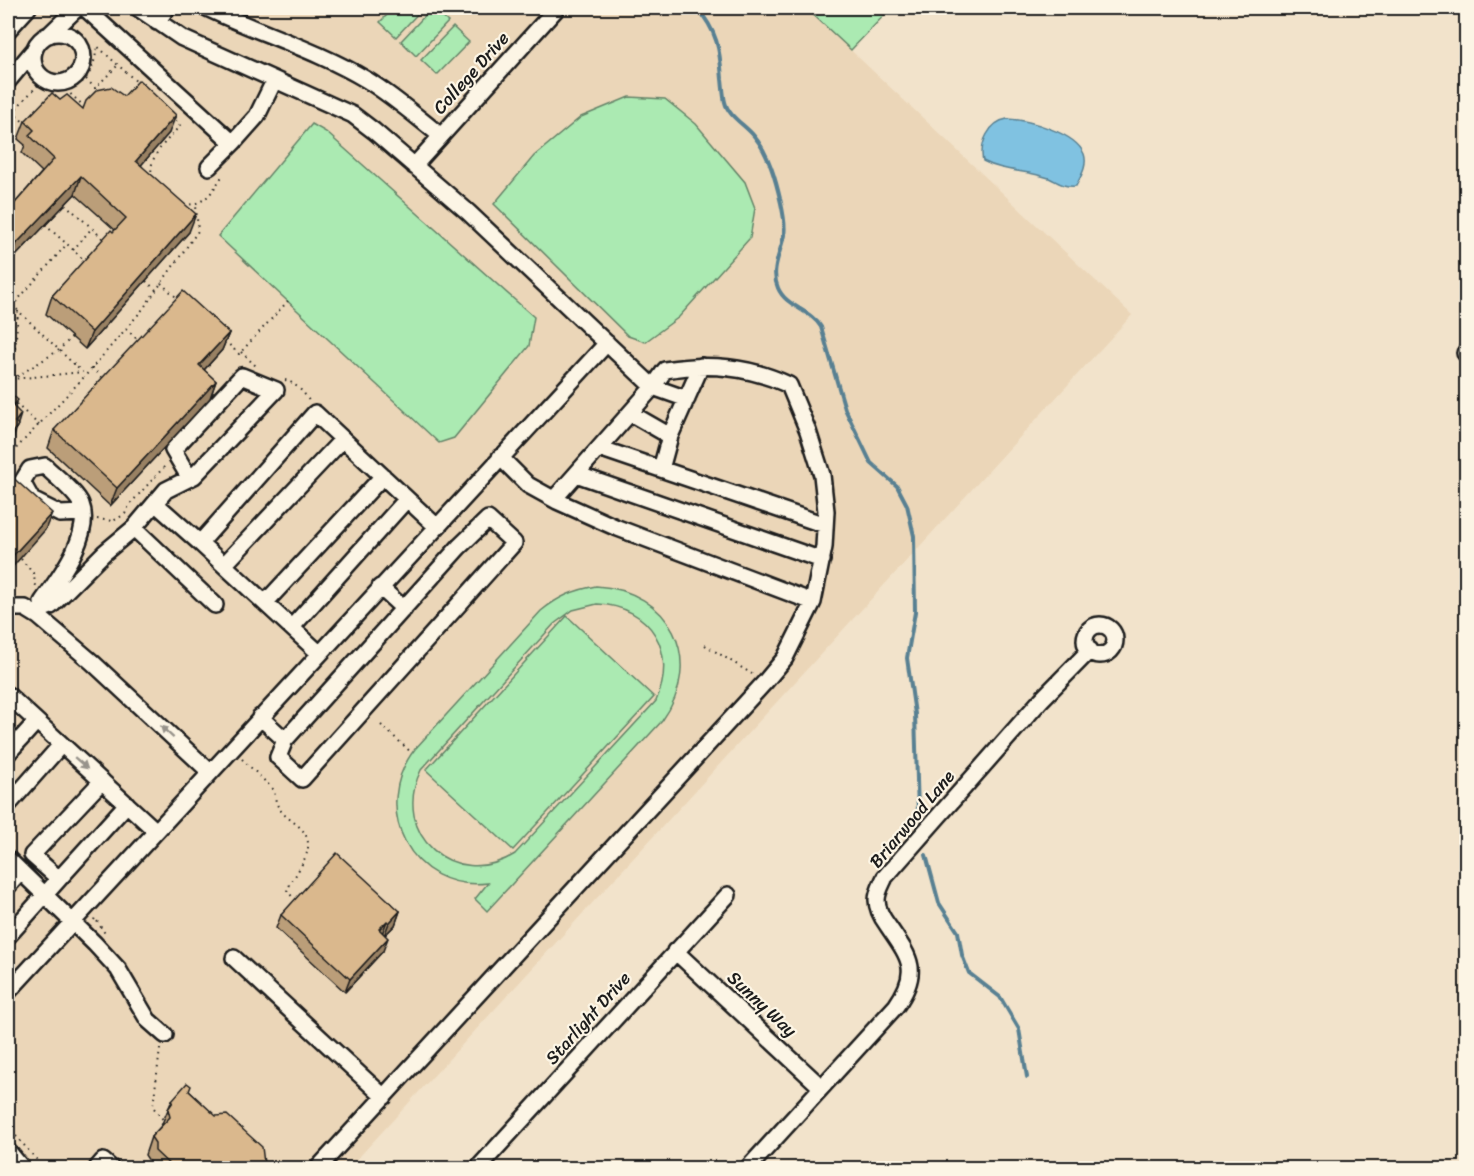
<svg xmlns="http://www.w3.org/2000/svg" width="1474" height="1176" viewBox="0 0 1474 1176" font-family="Sriracha,sans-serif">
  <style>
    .built { fill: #ebd6b8 }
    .green { fill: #abeab2; stroke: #648367; stroke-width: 1.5; fill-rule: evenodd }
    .water { fill: #80c2e1; stroke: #588092; stroke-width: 1.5 }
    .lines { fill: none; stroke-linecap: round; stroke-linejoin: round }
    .stream { stroke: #588092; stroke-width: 4 }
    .minor-casing { stroke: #1c1c1c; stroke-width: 20 }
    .path { stroke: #1c1c1c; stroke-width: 2; stroke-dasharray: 1.5 4.5; stroke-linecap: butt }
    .minor { stroke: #fcf5e5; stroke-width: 15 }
    .wall { fill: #bb9e79; stroke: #1c1c1c; stroke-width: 1.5 }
    .shaded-wall { fill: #998163; stroke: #1c1c1c; stroke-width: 1.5 }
    .building { fill: #dab88d; stroke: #1c1c1c; stroke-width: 1.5 }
    .oneway { fill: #97938b }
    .labels { text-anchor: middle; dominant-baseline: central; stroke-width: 4.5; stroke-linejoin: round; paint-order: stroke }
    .street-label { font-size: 18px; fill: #1c1c1c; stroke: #fcf5e5 }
  </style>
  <rect width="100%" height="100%" fill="#f2e3cb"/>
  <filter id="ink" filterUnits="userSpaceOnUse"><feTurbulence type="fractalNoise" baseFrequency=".0167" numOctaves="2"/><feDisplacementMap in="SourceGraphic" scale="12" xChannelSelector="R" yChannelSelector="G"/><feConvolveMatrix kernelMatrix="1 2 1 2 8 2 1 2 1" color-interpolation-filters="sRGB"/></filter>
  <g filter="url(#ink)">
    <path class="built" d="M8,8H806L1132,315L349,1168H8Z"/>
    <path class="green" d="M394,8H423L396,37L380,22Z
      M432,8L448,22L416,56L401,41Z
      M806,8H891L851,50Z
      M453,27L469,42L437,75L421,60Z
      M629,97L665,99L696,124L745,182L755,208L750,238L679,317L645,342L628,336L494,204L534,156L581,117Z
      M312,124L326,132L534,317L529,346L454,438L439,443L218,236Z
      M596,586C670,590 706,660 662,721L487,911L475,899L488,883C411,893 369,808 415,749L541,611C558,597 574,590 596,586ZM597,604C651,606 678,652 656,701L515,854C454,891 390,834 421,770L554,624L573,610Z
      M567,616L654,697L513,850L426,770Z"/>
    <path class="water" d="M1007,119C1027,120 1075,132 1084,154C1088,165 1081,176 1076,186C1063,187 1060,183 1049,178C1027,170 1003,172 983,161C979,144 989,122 1007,119Z"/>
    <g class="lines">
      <path class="stream" d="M697,8C717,31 720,49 722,79C723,86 723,94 725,102C728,116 745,125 754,136C769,154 776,181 781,203C783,212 786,226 784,235C781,252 770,270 778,288C786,307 811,310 821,327L845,409L871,463L897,486L907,505L914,536L915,612L907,658L915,714L918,812
        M926,855L939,903L958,932L962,955L969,973L1000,997L1019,1029L1027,1077"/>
      <defs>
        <path id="minor" d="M85,8L233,143L257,116L274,81
          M138,8L182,38L353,115L374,131L468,212L653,387L687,399
          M207,8C259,33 317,50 367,80C393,96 417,117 441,136
          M157,22L167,8
          M8,30L28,8
          M33 58a25 25 0 1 1 50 0a25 25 0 1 1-50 0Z
          M49,35L77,8
          M8,81L34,50
          M414,166L557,8
          M209,167L233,143
          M1465,353L1466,352
          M630,413L670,436L661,469
          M670,436L701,366
          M599,448L825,525
          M500,457L528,485L557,501L615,527L813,602
          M576,474L822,560
          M156,504L200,543L315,413L436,526
          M134,528L215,605
          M200,543L320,654
          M224,565L343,439
          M380,587L404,609
          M265,603L383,476
          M43,609L42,602C59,578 93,534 81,504C77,493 54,475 45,466L30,469L22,482L32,500L60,514L83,513
          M8,610L12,608H25L38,616L92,662L210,772
          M38,616L43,609L51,606L104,553L134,528L166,490L194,476L276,390L242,376L173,450L189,477
          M1085 640a15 15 0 1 1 30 0a15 15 0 1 1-30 0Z
          M292,627L407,499
          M8,695L156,831
          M260,717L285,740L459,547L488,519L514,543L302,779L278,757L285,740
          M8,753L36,722
          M8,805L61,745
          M8,859L95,944L118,969L148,1020L165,1035
          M59,879L127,804
          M8,886L21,872
          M8,936L59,879L32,855L102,781
          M675,951L821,1087
          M234,958L384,1097
          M8,992L607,343
          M8,1151L22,1168
          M97,1168L103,1161L111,1168
          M318,1168L765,682L785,658L813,602L824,547L826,511L822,475L808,431L789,385C748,366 709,363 665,370L653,387L554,499
          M478,1168L728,895
          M748,1168L896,1006C921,971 910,958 888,926C882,918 877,909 877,900C877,892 882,884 885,877L1041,700L1090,650"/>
      </defs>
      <use href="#minor" class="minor-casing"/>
      <path class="path" d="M86,79L95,88
        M66,90L86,108
        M95,95V88L118,65
        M12,112L26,124
        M8,117L38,85C75,98 93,82 97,46L139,84
        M152,177C147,154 169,141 180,125L173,118
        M65,204L92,228
        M184,205C207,204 211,193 223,175
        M45,225L67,244
        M73,250L92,228L104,240
        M146,281L156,290
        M161,283L178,299
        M8,301L81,371
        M8,311L67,244L85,261
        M18,311L13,379L83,372
        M126,329L139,341
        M225,341L239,354L288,301
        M241,352L257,367
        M92,368L103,378
        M285,380C294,382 305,393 309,401
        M8,384L13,379L59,350L72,337
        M16,404L39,425
        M8,457L86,375L143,309L198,231L196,205
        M97,519L113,521L125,514L130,504L166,465
        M21,559L33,573L36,586
        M705,645L752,674
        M381,725L412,753
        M242,759L274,790C275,796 275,802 279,808C287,822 310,826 308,848C307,859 292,880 287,890L294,899
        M94,920L95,918L106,935
        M8,1013L15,1005
        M160,1049L153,1107L165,1122
        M8,1127L44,1168"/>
      <use href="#minor" class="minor"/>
    </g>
    <path class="wall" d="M60,100L83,109L169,133L141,165L189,232L85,349L46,314L52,296L115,230L75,194L11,261L8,258V211L42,172L22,153L25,145L18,139L25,121Z
      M229,333L222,350L204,370L216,381L210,398L110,506L48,448L54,430Z
      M400,911L395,925L385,935L383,951L345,992L276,928L281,915Z
      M189,1091L264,1163L262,1168H148L149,1161L145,1155L151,1137L161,1126L172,1100Z"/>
    <path class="shaded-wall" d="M176,115L169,133L130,178L136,161Z
      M81,176L75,194L11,261L17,243Z
      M196,214L189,232L85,349L92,332Z
      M229,333L222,350L193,382L199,365Z
      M216,381L210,398L110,506L117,488Z
      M21,414L12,443L8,448V438L15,422Z
      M52,513L45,530L8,572V561Z
      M400,911L395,925L384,936L389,923Z
      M387,921L382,934L379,929Z
      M388,938L383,951L345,992L350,979Z"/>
    <path class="building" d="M139,80L176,115L136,161L196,214L92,332L52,296L111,230L113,232L126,218L81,176L17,243L8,235V211L54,159L29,135L34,130L25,121L52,93L60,100L67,95L83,109L86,101L97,90L111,87L124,96Z
      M183,291L229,333L199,365L216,381L117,488L54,430Z
      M8,391L18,400L13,406L21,414L15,422L18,425L8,438Z
      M9,474L52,513L8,561V476Z
      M337,853L400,911L389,923L387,921L379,929L388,938L350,979L281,915Z
      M187,1083L191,1086L189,1091L216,1116L227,1115L262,1147L264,1163L259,1168H173L155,1151V1143L151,1137L170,1117L168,1109L173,1102L172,1100Z"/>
    <defs><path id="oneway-solid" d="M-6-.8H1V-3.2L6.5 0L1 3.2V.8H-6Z" transform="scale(1.5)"/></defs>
    <g class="oneway">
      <use href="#oneway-solid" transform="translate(167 732) rotate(-137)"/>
      <use href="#oneway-solid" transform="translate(81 763) rotate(41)"/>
    </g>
  </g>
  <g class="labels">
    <g class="street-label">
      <text transform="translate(471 73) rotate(-48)">College Drive</text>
      <text transform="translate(912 819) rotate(-50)">Briarwood Lane</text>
      <text transform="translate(762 1004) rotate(43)">Sunny Way</text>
      <text transform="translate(588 1018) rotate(-48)">Starlight Drive</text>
    </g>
  </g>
  <rect width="1474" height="1176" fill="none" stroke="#fcf5e5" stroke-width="30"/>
  <rect x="15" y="15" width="1444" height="1146" fill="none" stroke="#1c1c1c" stroke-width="2" filter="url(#ink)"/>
</svg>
